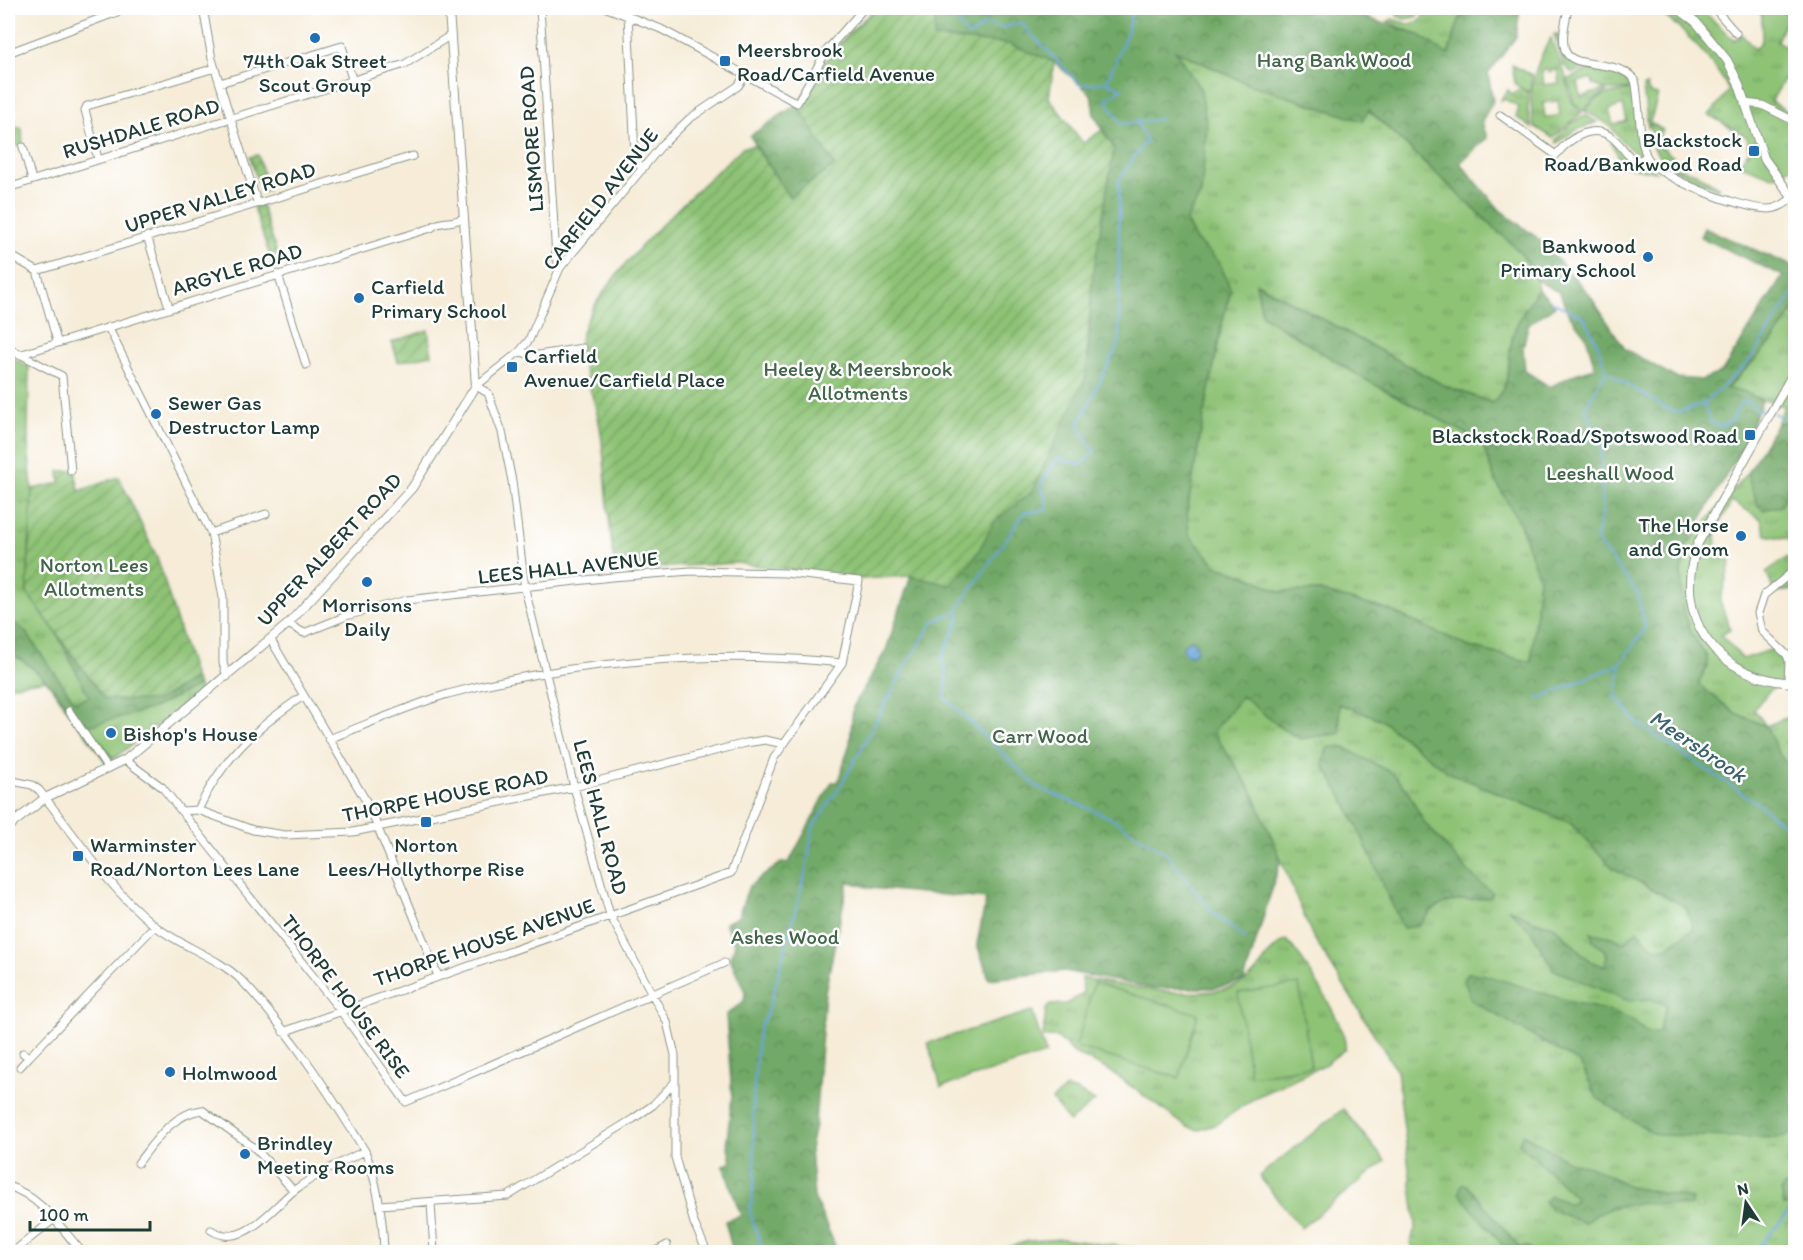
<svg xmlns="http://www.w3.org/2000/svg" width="1803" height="1260" viewBox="0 0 1803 1260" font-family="Itim,sans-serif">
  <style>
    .grass { fill: url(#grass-tufts); stroke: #568055; stroke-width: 1.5; fill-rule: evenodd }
    .forest { fill: url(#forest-crowns); stroke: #48734e; stroke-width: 1.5; fill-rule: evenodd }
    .garden { fill: url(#garden-furrows); stroke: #568055; stroke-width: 1.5 }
    .pitch { fill: #8ec376; stroke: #568055; stroke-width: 1.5 }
    .water { fill: url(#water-ripples); stroke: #457288; stroke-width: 1.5 }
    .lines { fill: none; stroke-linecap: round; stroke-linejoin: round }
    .stream { stroke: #6ba6db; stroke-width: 2 }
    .minor-casing { stroke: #8a9486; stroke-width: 9 }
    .tertiary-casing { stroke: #8a9486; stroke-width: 10 }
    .minor { stroke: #fff; stroke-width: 7 }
    .tertiary { stroke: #fff; stroke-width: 8 }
    .poi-dot { fill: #1f6fb2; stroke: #fff; stroke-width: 2 }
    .labels { text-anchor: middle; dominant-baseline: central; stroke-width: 5; stroke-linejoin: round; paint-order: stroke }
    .poi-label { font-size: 21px; fill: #1f3d34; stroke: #fff; text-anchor: start }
    .park-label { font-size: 21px; fill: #406548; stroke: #fff }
    .street-label { font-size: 21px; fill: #1f3d34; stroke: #fff }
    .water-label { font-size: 22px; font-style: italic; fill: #3a626e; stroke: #fff }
  </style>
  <defs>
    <pattern id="grass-tufts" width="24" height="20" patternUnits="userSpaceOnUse" patternTransform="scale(1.5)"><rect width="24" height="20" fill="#8ec376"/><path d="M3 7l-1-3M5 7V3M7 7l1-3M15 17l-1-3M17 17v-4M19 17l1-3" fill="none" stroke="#73a062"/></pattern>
    <pattern id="forest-crowns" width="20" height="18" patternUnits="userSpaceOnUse" patternTransform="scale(1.5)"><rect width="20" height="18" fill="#72a967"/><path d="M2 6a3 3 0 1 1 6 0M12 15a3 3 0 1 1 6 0" fill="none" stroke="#5d8b56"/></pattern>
    <pattern id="garden-furrows" width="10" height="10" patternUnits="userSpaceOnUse" patternTransform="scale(1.5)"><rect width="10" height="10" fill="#8ec376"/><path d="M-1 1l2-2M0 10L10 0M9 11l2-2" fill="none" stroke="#73a062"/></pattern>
    <pattern id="water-ripples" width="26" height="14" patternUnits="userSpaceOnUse" patternTransform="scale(1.5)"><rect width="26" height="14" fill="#6ba6db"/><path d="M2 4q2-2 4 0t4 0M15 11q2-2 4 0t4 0" fill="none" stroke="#5788b2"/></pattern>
  </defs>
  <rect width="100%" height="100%" fill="#fff"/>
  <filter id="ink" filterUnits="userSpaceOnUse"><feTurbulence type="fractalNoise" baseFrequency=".0167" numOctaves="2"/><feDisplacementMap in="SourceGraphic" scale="12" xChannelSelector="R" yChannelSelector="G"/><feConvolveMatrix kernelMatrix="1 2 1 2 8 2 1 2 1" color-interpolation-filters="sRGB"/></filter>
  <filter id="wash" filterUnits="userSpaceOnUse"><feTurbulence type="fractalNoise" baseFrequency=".008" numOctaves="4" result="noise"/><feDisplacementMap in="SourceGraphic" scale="24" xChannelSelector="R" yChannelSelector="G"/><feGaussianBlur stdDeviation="1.35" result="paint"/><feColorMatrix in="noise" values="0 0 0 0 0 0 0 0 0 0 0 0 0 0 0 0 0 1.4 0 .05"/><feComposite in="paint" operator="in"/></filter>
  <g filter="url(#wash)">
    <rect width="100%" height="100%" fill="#f6ecd8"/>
    <path class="grass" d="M1396,8H1421L1416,17L1405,19L1397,16Z
      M1426,8H1468L1462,11L1448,55L1419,35L1387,22L1392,19L1409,24L1421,21Z
      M1651,8H1700L1734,40L1741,34L1755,49L1762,41V15L1756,8H1795V18L1788,15L1777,41L1795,53V83L1785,78L1771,102L1795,116V165L1773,177L1738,164L1749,151L1747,137L1709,115L1729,91C1716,63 1679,22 1651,8Z
      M1554,34H1559L1566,59L1589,67L1572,73L1564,65Z
      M1551,38C1554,51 1561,62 1565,74C1570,90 1567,102 1582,112L1553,138L1534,126C1527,95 1534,65 1551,38ZM1547,69L1549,72L1557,69L1559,83L1544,85L1542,71ZM1558,101L1560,116L1545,117L1543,103Z
      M1174,50L1248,84L1362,120L1368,110L1518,250L1533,270L1538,289C1527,307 1514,324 1511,345C1506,374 1513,377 1493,403L1445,386L1257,283L1262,315L1361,377L1482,442L1494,478L1520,524L1539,578L1531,662L1469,647L1391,611L1318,591L1279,592L1248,576L1217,566L1189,535L1187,511L1201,431L1222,323L1231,290L1219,262L1195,239L1186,221L1201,193Z
      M1512,65L1532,75L1530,92L1522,89L1529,93L1528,111L1532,128L1516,117L1519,107L1504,99L1500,101L1508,90L1512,94L1521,88L1515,84Z
      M1595,67L1624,78L1632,89L1609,90L1593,85L1592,78L1578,82L1581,97L1603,90L1607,92L1592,101L1584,111L1574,103L1568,79Z
      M1647,86L1649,93L1658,95L1648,129L1643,87Z
      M1634,90L1642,152L1638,154C1628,151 1616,132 1607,124C1601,119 1592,115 1585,111C1596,94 1615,92 1634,90ZM1623,105L1627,121L1613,125L1609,110Z
      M1585,115L1597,122L1576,130L1557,143L1556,140L1573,122Z
      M1651,123L1663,130L1659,137L1666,141L1663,148L1685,167L1661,160L1651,143Z
      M8,125L22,128L23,147L8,144Z
      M1611,143L1617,145L1630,160L1646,162L1656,172L1624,166Z
      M1664,165L1696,173L1719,188L1717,189Z
      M1795,308V420L1777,424L1784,406C1764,401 1746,392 1726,390L1771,343Z
      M8,355L29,367L28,444L32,489L27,593L105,699L157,701L194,678L201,691L107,764L46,680L8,686Z
      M1795,454V590L1775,592L1766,572L1795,552L1788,539L1766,535L1761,519L1732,501L1716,530L1717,556L1731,561L1720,601L1730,630L1721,635L1743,659L1776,648L1785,656L1787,683L1770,690L1754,709L1766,726L1786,718L1795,732L1794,774L1779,754L1766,726L1735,713L1698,684L1707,666V657L1692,635L1683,608L1681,572L1686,546L1747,473L1758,505L1790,484L1789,466Z
      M1242,696L1281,728L1300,739L1340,733L1339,703L1380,719L1448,772L1570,823L1613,868L1686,907L1695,926L1658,1033L1782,1138L1795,1130V1252H1418L1410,1243L1416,1226L1397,1071L1312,935L1252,791L1213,732Z
      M1286,940C1301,953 1349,1030 1345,1049L1324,1065L1256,1097L1215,1125L1199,1130L1187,1127L1110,1071L1074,1053L1057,1037H1043L1046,1009L1050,1005L1066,1004L1083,994L1082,978C1127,986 1202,1004 1244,982C1261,972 1266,950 1286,940Z
      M1066,1088L1077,1091L1095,1101L1069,1122L1052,1100Z
      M1063,1239L1164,1252H991L1028,1241Z"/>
    <path class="forest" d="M936,8H1350L1361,16L1419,35L1448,55L1462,11L1468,8H1520L1516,37L1488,74L1493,101L1482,121L1487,138L1460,163L1500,210L1540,240L1589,294L1625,349L1676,378L1702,380L1722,372L1783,276L1700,237L1704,228L1795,267V308L1771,343L1726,389L1743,391L1762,401L1740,451L1686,546L1681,572L1683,608L1692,635L1707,657V666L1698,684L1735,713L1766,726L1779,754L1795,773V1130L1782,1138L1656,1135L1597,1098L1580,1063L1471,1000L1464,979L1468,973L1482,974L1575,1003L1605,1010L1630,1019L1647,1033H1658L1667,1005L1651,999L1629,1001L1554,970L1531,931L1508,908L1535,921L1554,926L1591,962L1605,966L1607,953L1593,940L1591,933L1613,937L1624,943L1637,930L1654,948H1666L1693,929L1686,907L1613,868L1570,823L1448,772L1380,719L1339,704L1340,733L1300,739L1281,728L1242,696L1213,732L1252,791L1281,859L1244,981L1214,988H1151L1065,971L989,979L977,944L986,899L870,888L848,881L825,992L815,1125L810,1149L814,1197L838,1252H733L725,1221L741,1216L723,1165L731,1163L727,1140L732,1096L726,1015L744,1001L745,992L730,958L735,945L725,923L738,917L749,886L781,863L789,862L832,782H838L850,743L853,707L886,650L911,576L950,585L974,559L994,522L1032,490L1088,359L1092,280L1114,148L1094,115L1091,94L1054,62L1009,44L934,38ZM1175,50L1248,84L1362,121L1369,110L1518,250L1533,270L1536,280L1560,293L1568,313L1586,336L1595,368L1575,374L1550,387L1525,371L1523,348L1528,325L1555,306L1538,289C1527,307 1514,324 1511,345C1506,372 1512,380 1493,403L1445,386L1256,283L1262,315L1361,377L1482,442L1494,478L1520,524L1539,578L1531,662L1469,647L1391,611L1318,591L1279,592L1248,576L1217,566L1189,535L1187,511L1201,431L1222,323L1231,290L1219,262L1195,239L1186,221L1201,193L1207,127L1201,90Z
      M797,104L835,165L789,197L750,136Z
      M1793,419L1795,420V454L1789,466L1790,484L1781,506L1763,510L1758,505L1747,473L1777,424Z
      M8,618L25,631L75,702L89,697L57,634L105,699L157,701L194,678L198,686L153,708L88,726L114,759L107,764C79,725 53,674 8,652Z
      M1341,746L1392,773L1407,790L1424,822L1473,877L1493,893L1491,897C1456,904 1442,893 1419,926L1403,928C1376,873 1357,816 1323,765L1327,748Z
      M1523,1134L1572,1163L1590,1166L1631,1187L1692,1199L1691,1206C1650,1204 1619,1196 1584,1223L1552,1210L1544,1202L1551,1196L1570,1204L1577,1198L1519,1143Z
      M1461,1185H1467L1520,1248L1528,1247L1532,1252H1508L1459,1193Z
      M1784,1186L1795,1187V1204L1784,1206L1781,1190Z"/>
    <path class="garden" d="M879,8H936L934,38L1009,44L1054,62L1049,98L1083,143L1102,130L1114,148L1092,280L1086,376L1032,491L994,522L974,559L950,585L911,576L860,579L736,563L615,570C608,525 607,479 601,434C598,405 582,372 580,347C578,294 704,184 742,148L754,145L789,197L835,166L797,104C821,69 842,31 879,8Z
      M258,155L268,190L261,192L250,157Z
      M261,203L280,263L273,266L253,205Z
      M428,330L432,355L398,362L392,342Z
      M75,470L79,491L119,477L158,560L194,678L157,701L105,699L27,593L32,489L60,483L59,471Z"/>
    <path class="pitch" d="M1094,983L1198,1014L1179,1078L1076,1047Z
      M1299,984L1311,1067L1250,1076L1238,993Z
      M1032,1011L1046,1054L941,1087L928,1043Z
      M1343,1109L1385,1161L1301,1228L1259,1176Z"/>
    <path class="water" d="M1183 648a7 7 0 1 1 14 0a7 7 0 1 1-14 0Z"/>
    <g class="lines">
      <path class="stream" d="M948,8L967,35H973L985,24L1004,28L1020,22L1080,85L1106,82L1122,89L1106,99L1121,124L1161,119
        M865,10L871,11L876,8
        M1107,81L1126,35L1133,8
        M1552,302L1584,317L1598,345L1606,371L1667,409L1680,412L1703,404L1710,421L1720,427L1731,421L1740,403L1747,401L1756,409L1768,412
        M1606,371L1585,408L1601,441L1602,514L1596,540L1638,594L1645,628L1620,664L1616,697L1637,723L1760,805L1796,836
        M1704,403L1748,363L1796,289
        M1773,413L1796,423
        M956,612L960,617L941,659L946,673L945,698L1037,787L1109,817L1167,854L1212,912L1246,939
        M1537,699L1620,664
        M1796,1091L1792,1098H1796
        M1796,1177L1790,1190L1796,1223
        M763,1252L750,1212L755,1177L753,1100L758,1033L771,1002L805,874L813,827L845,779L905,667L933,622L956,611L1025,512L1048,510L1041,484L1058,458L1083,465L1094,451L1078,425L1119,343V180L1146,140L1136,120
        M1754,1252L1793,1207"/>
    </g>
  </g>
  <g filter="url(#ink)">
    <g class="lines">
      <defs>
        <path id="minor" d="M203,8L212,59L257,202
          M450,8L449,11L459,13L474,8
          M540,8L556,257L560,268
          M607,8L661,29L797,103L827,50L864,8
          M1568,8C1566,20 1561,37 1565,50C1572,71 1617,57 1635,80C1640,102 1638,138 1647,157C1659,179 1743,209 1768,209C1778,209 1785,204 1792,198
          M1714,8L1736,33
          M1787,8L1796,14
          M628,14L635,155L642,170
          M8,53L128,8
          M220,83L342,46L353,82
          M1744,103L1762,105L1796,122
          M1500,115L1556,155C1571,136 1596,121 1616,141C1624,148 1626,156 1636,161L1647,157
          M23,147L32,180
          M98,159L85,110L87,106L215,68
          M8,188L405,64L451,35
          M147,236L169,307
          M8,254L37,271
          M37,271L413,156
          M37,271L57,341
          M278,274L306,365
          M108,327L211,533L223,597V663L227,677
          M8,348L62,376L71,471
          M520,351L532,356L583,348
          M19,355L431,228C440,219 455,225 464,217
          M476,386L488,393L502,432L512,481L525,589L574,787L610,915L667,1022L675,1055V1157L694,1223L707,1252
          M476,386L520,351L529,340L560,268L662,145L689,119L738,86L746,75
          M211,533L266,514
          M271,640L369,806L438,976
          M1788,683L1789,661L1787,655L1762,631L1758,613L1764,595L1796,569
          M69,711L108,769
          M329,739C368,724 408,706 448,694C569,661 717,649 842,663
          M125,760L162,787L340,1010L406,1102L724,963
          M8,780L32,785L39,790C76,836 107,887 154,925C181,947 217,956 242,981C288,1029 330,1094 365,1151C378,1184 383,1217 384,1252
          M198,810C223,757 256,728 303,696
          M181,811L198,810L253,830L285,835L353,832L574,787L746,743L765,740L784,744
          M283,1032L731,873L774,758L842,663L859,581L785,573L691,571L612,577L407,600L349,615L304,633L288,624
          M23,1053L29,1057L155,926
          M20,1067L29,1057
          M138,1163C155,1141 172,1114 202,1110L256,1149L294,1191
          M8,1186C40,1196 61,1228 82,1252
          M431,1203L434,1252
          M380,1205L508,1196L633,1119L653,1105L674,1083
          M211,1230C244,1251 274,1205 296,1189C318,1173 341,1162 365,1151
          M13,1252L54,1219
          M654,1252L667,1245"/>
        <path id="tertiary" d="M1677,8L1696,22L1727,60L1738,82L1764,158L1796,203
          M1796,368L1698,543C1670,619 1718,680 1796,683
          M8,827L45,798L125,760L288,624L412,488L476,386L449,11L443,8"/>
      </defs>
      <use href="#minor" class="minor-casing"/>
      <use href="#tertiary" class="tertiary-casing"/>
      <use href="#minor" class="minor"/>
      <use href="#tertiary" class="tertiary"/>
    </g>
  </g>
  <g class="poi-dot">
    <circle cx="315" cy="38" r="6"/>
    <rect x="719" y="55" width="12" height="12" rx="3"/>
    <rect x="1748" y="145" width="12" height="12" rx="3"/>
    <circle cx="1648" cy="257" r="6"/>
    <circle cx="359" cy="298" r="6"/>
    <rect x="506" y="361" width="12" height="12" rx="3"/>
    <circle cx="156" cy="414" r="6"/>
    <rect x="1744" y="429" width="12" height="12" rx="3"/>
    <circle cx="1741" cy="536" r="6"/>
    <circle cx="367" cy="582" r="6"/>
    <circle cx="111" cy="733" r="6"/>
    <rect x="420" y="816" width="12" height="12" rx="3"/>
    <rect x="72" y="850" width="12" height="12" rx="3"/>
    <circle cx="170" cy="1072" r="6"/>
    <circle cx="245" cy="1154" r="6"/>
  </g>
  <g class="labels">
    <g class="poi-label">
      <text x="737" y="49">Meersbrook<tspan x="737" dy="24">Road/Carfield Avenue</tspan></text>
      <text x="315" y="60" text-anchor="middle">74th Oak Street<tspan x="315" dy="24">Scout Group</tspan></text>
      <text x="1742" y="139" text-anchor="end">Blackstock<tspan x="1742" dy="24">Road/Bankwood Road</tspan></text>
      <text x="1636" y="245" text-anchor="end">Bankwood<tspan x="1636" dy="24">Primary School</tspan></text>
      <text x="371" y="286">Carfield<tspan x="371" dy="24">Primary School</tspan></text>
      <text x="524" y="355">Carfield<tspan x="524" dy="24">Avenue/Carfield Place</tspan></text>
      <text x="168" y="402">Sewer Gas<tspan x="168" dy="24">Destructor Lamp</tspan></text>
      <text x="1738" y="435" text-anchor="end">Blackstock Road/Spotswood Road</text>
      <text x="1729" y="524" text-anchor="end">The Horse<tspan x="1729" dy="24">and Groom</tspan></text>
      <text x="367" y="604" text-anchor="middle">Morrisons<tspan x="367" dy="24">Daily</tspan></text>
      <text x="123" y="733">Bishop's House</text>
      <text x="90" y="844">Warminster<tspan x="90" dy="24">Road/Norton Lees Lane</tspan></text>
      <text x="426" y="844" text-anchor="middle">Norton<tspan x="426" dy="24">Lees/Hollythorpe Rise</tspan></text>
      <text x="182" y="1072">Holmwood</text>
      <text x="257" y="1142">Brindley<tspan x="257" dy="24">Meeting Rooms</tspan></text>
    </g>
    <g class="park-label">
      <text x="1334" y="59">Hang Bank Wood</text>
      <text x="858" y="368">Heeley &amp; Meersbrook<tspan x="858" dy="24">Allotments</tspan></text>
      <text x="1610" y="472">Leeshall Wood</text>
      <text x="94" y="564">Norton Lees<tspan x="94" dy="24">Allotments</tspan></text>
      <text x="1040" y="735">Carr Wood</text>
      <text x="785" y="936">Ashes Wood</text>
    </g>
    <g class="street-label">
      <text transform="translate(141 128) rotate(-17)">RUSHDALE ROAD</text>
      <text transform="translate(531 139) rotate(-94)">LISMORE ROAD</text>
      <text transform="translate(220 197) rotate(-17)">UPPER VALLEY ROAD</text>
      <text transform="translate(600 199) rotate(-52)">CARFIELD AVENUE</text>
      <text transform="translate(237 269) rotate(-17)">ARGYLE ROAD</text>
      <text transform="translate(329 549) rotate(-47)">UPPER ALBERT ROAD</text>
      <text transform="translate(568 567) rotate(-6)">LEES HALL AVENUE</text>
      <text transform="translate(445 795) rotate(-11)">THORPE HOUSE ROAD</text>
      <text transform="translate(601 817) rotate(75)">LEES HALL ROAD</text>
      <text transform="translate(484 942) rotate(-19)">THORPE HOUSE AVENUE</text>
      <text transform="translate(346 996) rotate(53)">THORPE HOUSE RISE</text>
    </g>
    <g class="water-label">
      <text transform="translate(1698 746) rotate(34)">Meersbrook</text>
    </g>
  </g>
  <rect width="1803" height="1260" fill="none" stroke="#fff" stroke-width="30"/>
  <g transform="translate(1746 1203) rotate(347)" stroke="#ffffff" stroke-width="4.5" paint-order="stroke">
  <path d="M0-4.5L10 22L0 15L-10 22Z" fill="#1f3d34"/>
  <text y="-9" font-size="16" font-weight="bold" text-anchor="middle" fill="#1f3d34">N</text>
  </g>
  <path d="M30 1221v9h120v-9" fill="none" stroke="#1f3d34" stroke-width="3"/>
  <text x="39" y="1221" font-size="18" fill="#1f3d34" stroke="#ffffff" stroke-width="4.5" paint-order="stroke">100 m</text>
</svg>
